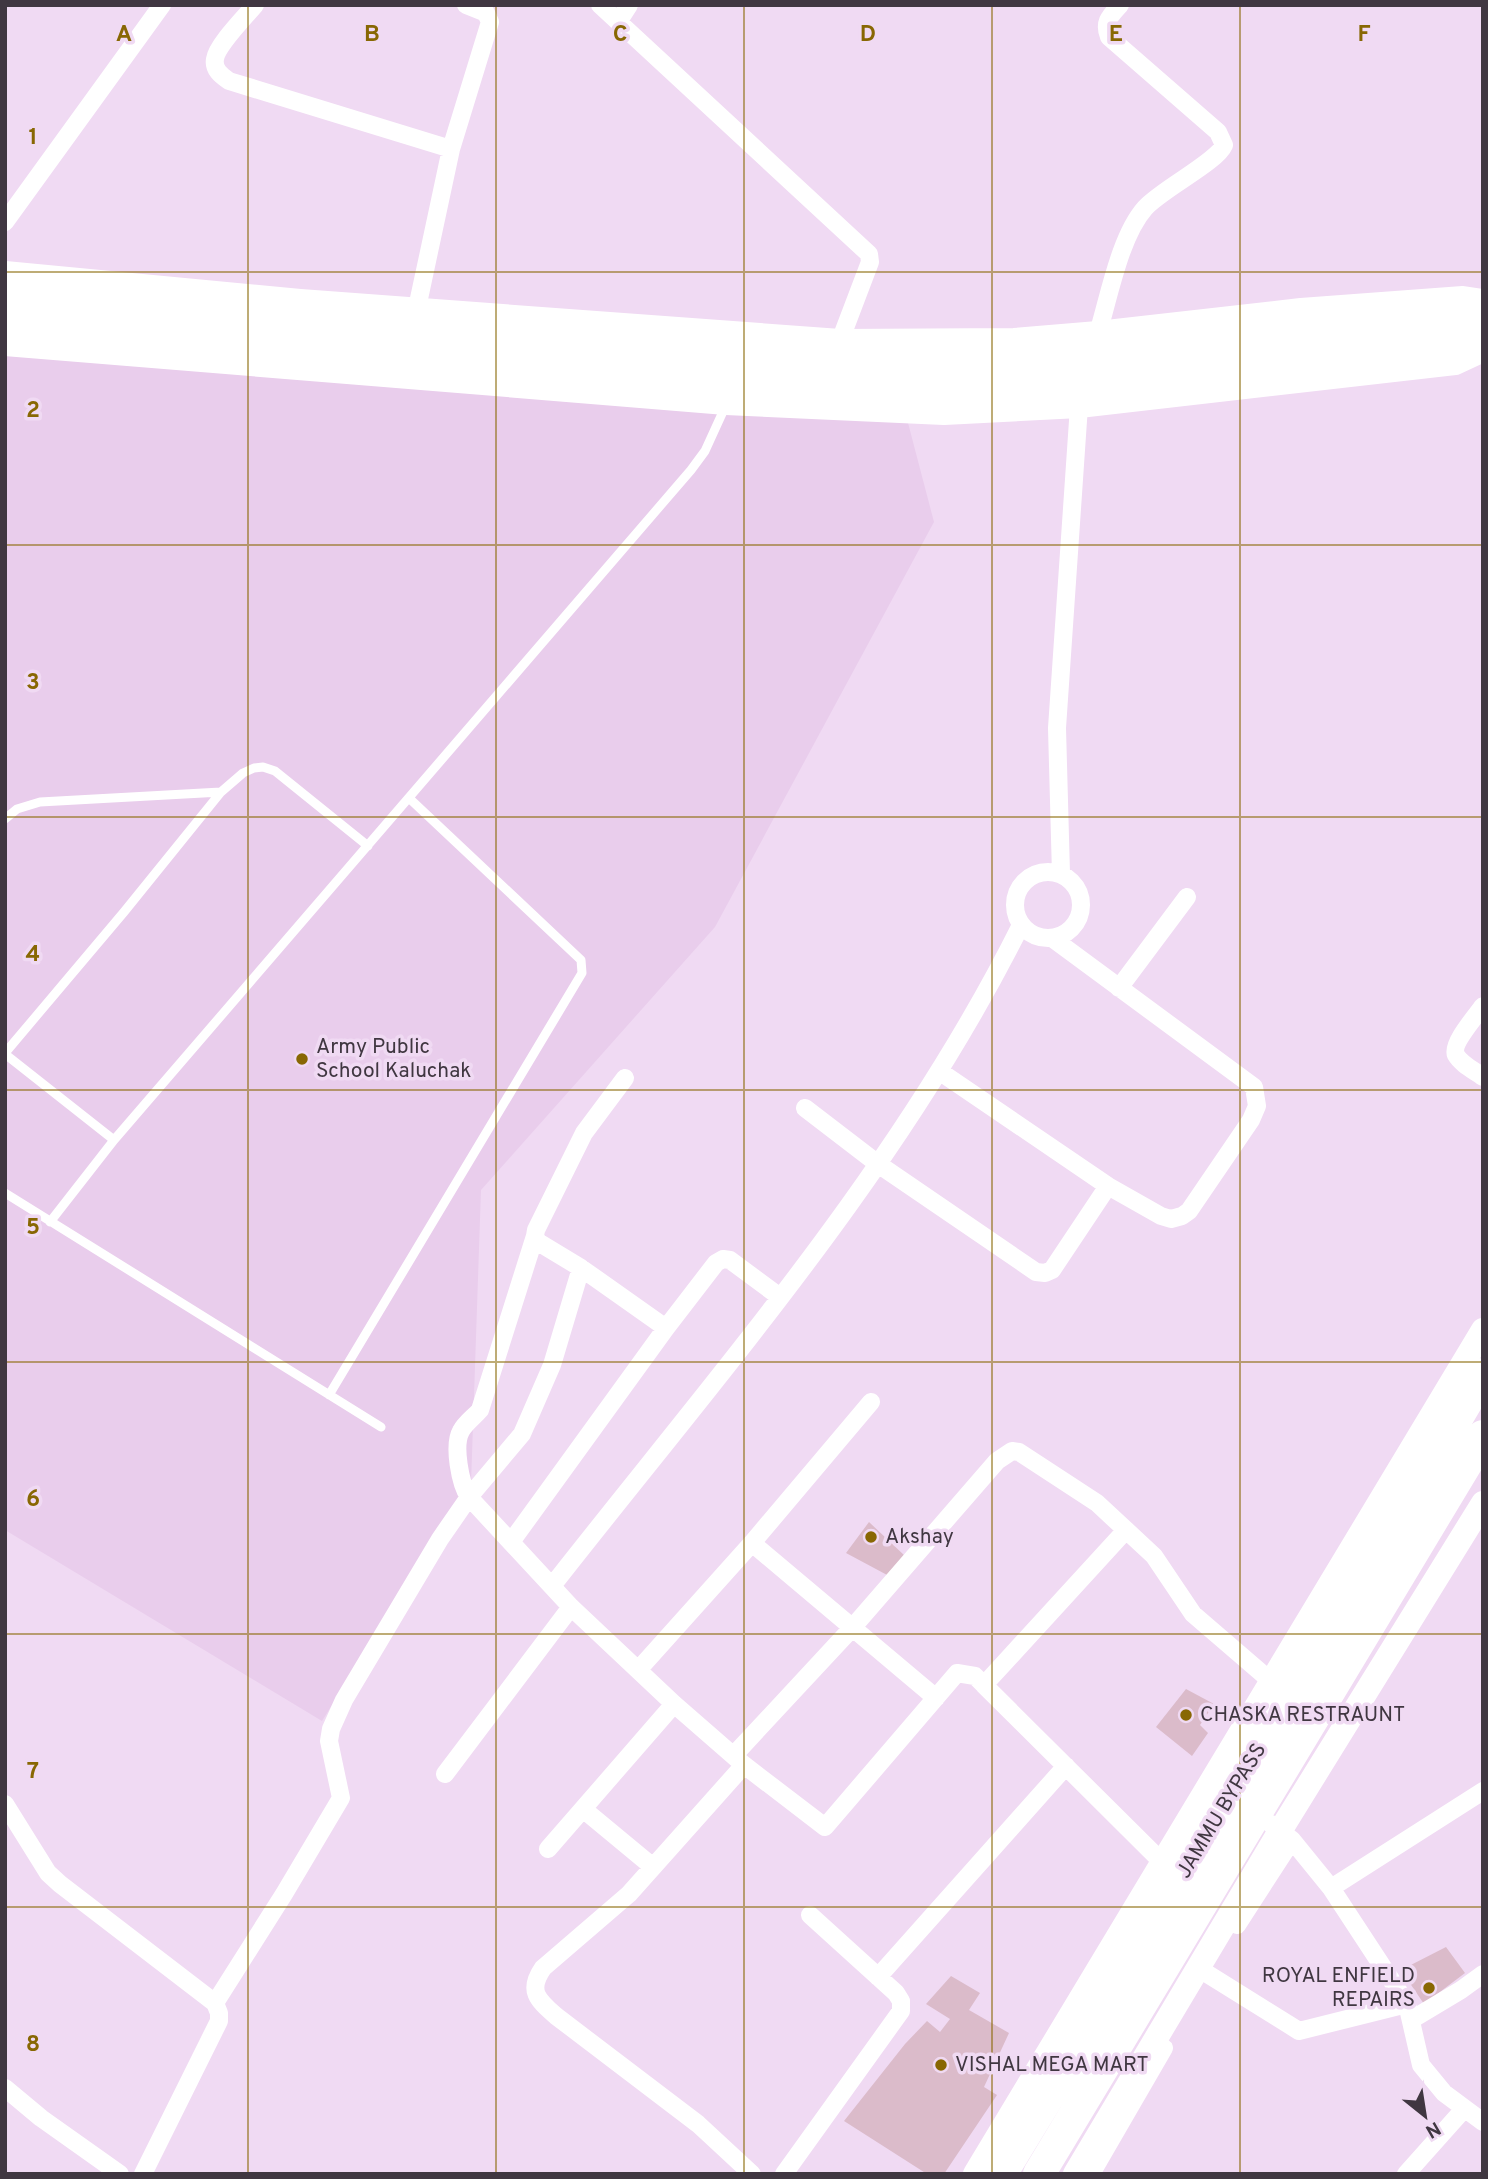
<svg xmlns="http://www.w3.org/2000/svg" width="1488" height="2179" viewBox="0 0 1488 2179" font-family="Overpass,sans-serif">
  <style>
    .built { fill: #e9cdec }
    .building { fill: #dbbbca }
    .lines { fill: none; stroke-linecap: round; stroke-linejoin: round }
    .lane { stroke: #fff; stroke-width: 9 }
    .street { stroke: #fff; stroke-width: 18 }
    .secondary { stroke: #fff; stroke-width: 24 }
    .highway { stroke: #fff; stroke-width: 32 }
    .grid { fill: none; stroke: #886703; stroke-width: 2; stroke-opacity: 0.55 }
    .poi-dot { fill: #886703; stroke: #f0daf3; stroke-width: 2.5 }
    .labels { text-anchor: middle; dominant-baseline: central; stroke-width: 7; stroke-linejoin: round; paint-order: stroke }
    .poi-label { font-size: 21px; fill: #403741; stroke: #f0daf3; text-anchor: start }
    .street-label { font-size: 21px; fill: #403741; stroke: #f0daf3 }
    .grid-label { font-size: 23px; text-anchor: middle; font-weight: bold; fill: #886703; stroke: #f0daf3; stroke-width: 7; stroke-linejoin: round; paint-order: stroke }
  </style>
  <rect width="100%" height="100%" fill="#f0daf3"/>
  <path class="built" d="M5,347L902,400L934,522L715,927L481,1190L471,1484L322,1721L5,1530Z"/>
  <path class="building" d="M869,1522L905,1556L889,1576L846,1553Z
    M1186,1689L1214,1704L1200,1725L1208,1733L1192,1756L1156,1727Z
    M1446,1947L1465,1973L1424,2004L1401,1970Z
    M951,1976L980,1993L969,2010L1009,2033L984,2087L997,2095L944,2174H927L844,2121L905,2044L927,2021L940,2032L950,2019L926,2004Z"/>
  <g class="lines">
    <path class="lane" d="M5,819L17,809L40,802L221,792
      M5,1053L124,912L221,792L243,773L254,768L263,767L275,771L368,846
      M5,1054L114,1140
      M5,1193L381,1427
      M50,1222L114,1140L691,470L705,451L726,405
      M329,1395L582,973L581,960L410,799"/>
    <path class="street" d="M255,5C245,17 217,45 215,59C213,70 222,76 229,81L451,149
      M600,5L869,254L870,262L840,341
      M618,22L629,5
      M5,222L162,5
      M417,308L451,149L490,22L486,13L466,5
      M1098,333C1109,297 1120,236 1145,208C1162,189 1217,162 1224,145L1218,132L1109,37C1103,22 1110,16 1120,5
      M1015 905a33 33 0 1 1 66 0a33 33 0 1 1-66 0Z
      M1061,874L1057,728L1079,406
      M1119,988L1187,897
      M1483,1006C1476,1016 1451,1044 1456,1055C1461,1064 1475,1071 1483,1077
      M939,1071L1108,1186L1161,1216L1171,1219L1182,1216L1189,1211L1251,1120L1257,1106L1254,1087L1052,938
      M625,1078L584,1133L536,1230L535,1236L538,1242L581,1268L666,1328
      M805,1108L878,1164L1036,1272L1045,1273L1052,1270L1108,1186
      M581,1268L552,1365L522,1434L469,1497L571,1607L674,1704L744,1765L825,1827L957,1673L975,1676L984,1685
      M1126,1530L984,1685L1162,1862
      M511,1542L666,1328L716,1263L723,1259L730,1260L780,1297
      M752,1543L936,1698
      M552,1586C718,1374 900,1168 1021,925
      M639,1669L752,1543L871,1402
      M734,1755L853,1627L997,1461L1012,1451L1019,1452L1097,1503L1154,1556L1193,1614L1272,1682
      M744,1765L629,1894L543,1968C527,1991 538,2000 556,2016L698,2124L752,2174
      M445,1774L571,1607
      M5,1804L48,1873L60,1884L215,2003L219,2013V2021L143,2174
      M583,1809L653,1867
      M1271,1824L1292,1840L1331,1888L1407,2004L1421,2065L1444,2093L1483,2122
      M548,1849L674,1704
      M1331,1888L1483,1791
      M1237,1925L1292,1840
      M1206,1973L1299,2031L1407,2004
      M878,1977L1066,1766
      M215,2003L284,1894L341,1798L329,1741L331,1729L344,1700L440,1539L469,1497C460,1484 453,1445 461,1431C465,1423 474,1417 480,1410L535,1236
      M1411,2020L1461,1990L1483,1974
      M5,2088L41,2118L120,2174
      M784,2174L901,2011V2001L896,1993L810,1915
      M1091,2174L1164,2048
      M1406,2174L1464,2109"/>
    <path class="secondary" d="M5,273L300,301L840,341L1014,340L1098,333L1301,310L1463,298L1483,301
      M5,344L726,403L944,413L1079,406L1455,363L1483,350
      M975,2174L1483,1330
      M1075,2174L1280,1831L1483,1503"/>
    <path class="highway" d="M5,296L414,331L832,361H992L1091,355L1362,328L1435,317L1483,315
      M5,324L844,387L908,390L1057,386L1399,348L1483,341
      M1001,2174L1329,1636L1483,1374
      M1039,2174L1483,1436"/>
  </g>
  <path class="grid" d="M248,5V2174M496,5V2174M744,5V2174M992,5V2174M1240,5V2174M5,272H1483M5,545H1483M5,817H1483M5,1090H1483M5,1362H1483M5,1634H1483M5,1907H1483"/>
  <g class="poi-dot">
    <circle cx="302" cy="1059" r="7"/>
    <circle cx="871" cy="1537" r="7"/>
    <circle cx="1186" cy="1715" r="7"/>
    <circle cx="1429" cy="1988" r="7"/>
    <circle cx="941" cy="2065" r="7"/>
  </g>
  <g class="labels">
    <g class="poi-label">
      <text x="316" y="1047">Army Public<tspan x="316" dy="24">School Kaluchak</tspan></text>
      <text x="885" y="1537">Akshay</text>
      <text x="1200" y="1715">CHASKA RESTRAUNT</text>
      <text x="1415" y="1976" text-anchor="end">ROYAL ENFIELD<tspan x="1415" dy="24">REPAIRS</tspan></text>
      <text x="955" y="2065">VISHAL MEGA MART</text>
    </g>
    <g class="street-label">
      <text transform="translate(1222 1811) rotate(-59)">JAMMU BYPASS</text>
    </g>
  </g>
  <g class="grid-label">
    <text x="124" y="41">A</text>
    <text x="372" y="41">B</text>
    <text x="620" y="41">C</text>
    <text x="868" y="41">D</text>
    <text x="1116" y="41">E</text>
    <text x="1364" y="41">F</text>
    <text x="33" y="144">1</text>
    <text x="33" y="417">2</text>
    <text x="33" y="689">3</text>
    <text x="33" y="961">4</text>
    <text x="33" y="1234">5</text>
    <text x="33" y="1506">6</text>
    <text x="33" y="1778">7</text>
    <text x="33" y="2051">8</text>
  </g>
  <rect width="1488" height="2179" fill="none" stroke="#403741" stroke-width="14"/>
  <g transform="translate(1425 2116) rotate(150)" stroke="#f0daf3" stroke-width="5" paint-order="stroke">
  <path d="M0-5L12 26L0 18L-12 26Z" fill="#403741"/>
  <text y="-10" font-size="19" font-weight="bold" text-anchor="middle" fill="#403741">N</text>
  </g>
</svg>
